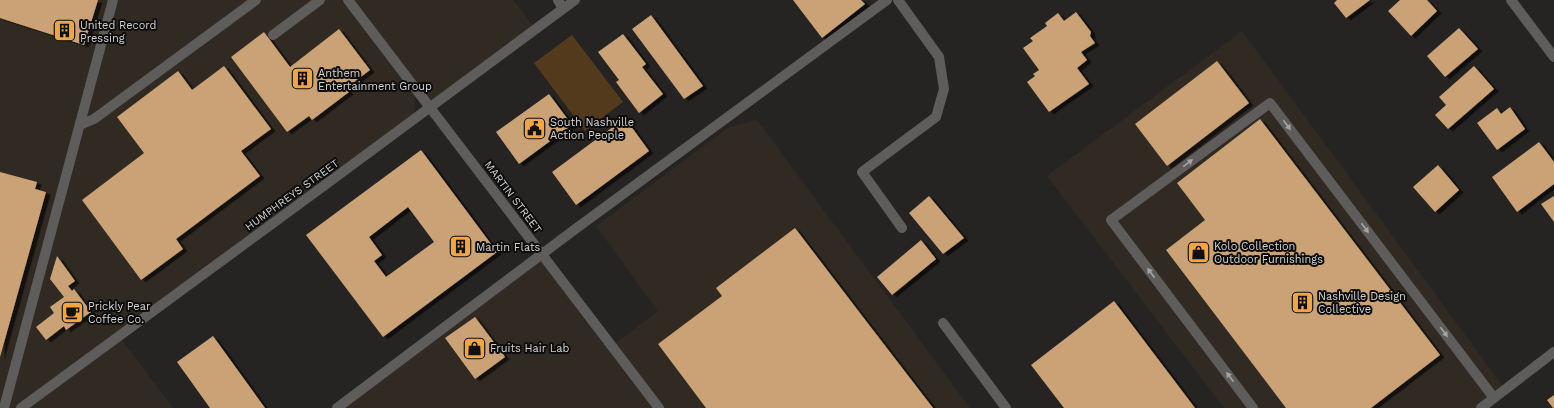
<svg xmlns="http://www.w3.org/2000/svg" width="1554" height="408" viewBox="0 0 1554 408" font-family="'Work Sans',sans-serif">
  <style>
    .built { fill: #302a23 }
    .green { fill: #533a1c }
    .building { fill: #caa274; fill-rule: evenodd; filter: url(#shadow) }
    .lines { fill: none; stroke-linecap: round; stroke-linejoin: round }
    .minor { stroke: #5e5d5c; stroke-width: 10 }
    .oneway { fill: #a5a4a3 }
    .labels { text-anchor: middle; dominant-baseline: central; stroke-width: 4; stroke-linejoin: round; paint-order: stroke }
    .poi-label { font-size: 11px; fill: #d4d3d2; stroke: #0e0d0d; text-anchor: start }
    .street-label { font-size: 11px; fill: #d4d3d2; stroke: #0e0d0d }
  </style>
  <defs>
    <filter id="shadow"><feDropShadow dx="4.5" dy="2.5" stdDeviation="0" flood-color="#0009"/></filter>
  </defs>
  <rect width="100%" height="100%" fill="#262422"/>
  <path class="built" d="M0,0H513L536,29L430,108L416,90L413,121L119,336L173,408H0Z
    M1242,31L1505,389L1481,408H1224L1047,176Z
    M757,120L970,408H337L541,254L612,346L658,311L596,226L729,127Z"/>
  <path class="green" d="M572,35L623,102L585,131L534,63Z"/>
  <path class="building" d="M0,0H98L84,45L0,18Z
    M793,0H861L865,4L822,38Z
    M1337,0H1370L1346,18L1334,3Z
    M1400,0H1427L1437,11L1411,36L1388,11Z
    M1076,12L1091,32L1090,36L1095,43L1081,52L1087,60L1077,68L1089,84L1049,112L1027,82L1035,76L1033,74L1039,70L1023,48L1033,41L1030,38L1047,26L1045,23L1058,13L1064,21Z
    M651,15L703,86L684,99L632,29Z
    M1459,28L1478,49L1445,77L1427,56Z
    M339,29L370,70L346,88L349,92L312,120L309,116L287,132L231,57L264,32L290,67Z
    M623,34L646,64L642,67L663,94L639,113L616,82L619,80L598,52Z
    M1217,61L1249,103L1167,166L1135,124Z
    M224,66L271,129L241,151L260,176L176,239L183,249L141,280L82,200L144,153L117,117L178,71L192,90Z
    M1474,66L1494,89L1448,129L1435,115L1446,105L1439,97Z
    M549,94L572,125L519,164L496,132Z
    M1510,107L1525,129L1497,150L1477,123L1497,108L1501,114Z
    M625,118L649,151L576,205L552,172Z
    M1260,119L1440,355L1371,408H1286L1166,250L1205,220L1177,183Z
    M1539,142L1554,162V184L1517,212L1492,177Z
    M421,150L497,252L383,337L306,235ZM408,207L434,242L386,277L374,261L382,255L369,237Z
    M1438,165L1459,190L1435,212L1413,187Z
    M0,172L37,182L35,189L46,192L0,357Z
    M929,196L964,238L943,254L909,213Z
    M1554,196V222L1541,204Z
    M795,228L863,317L933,408H706L658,344L722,296L716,288Z
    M921,240L936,259L892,295L877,277Z
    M57,256L75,281L68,286L72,291L74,289L91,312L66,330L64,326L46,340L36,327L54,313L50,307L64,297L50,279Z
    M1114,301L1195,408H1064L1031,365Z
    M475,317L505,357L475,379L445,338Z
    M213,336L265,408H210L177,362Z
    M1554,395V408H1553L1547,400Z"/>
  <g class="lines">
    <path class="minor" d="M348,0L659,408
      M558,0L563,9
      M898,0L939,57L944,89L936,117L862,172L902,228
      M1511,0L1554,57
      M273,35L320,0
      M80,125L94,119L256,0
      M943,323L1006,408
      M4,408L113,0
      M21,408L325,185L575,0
      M337,408L574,230L887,0
      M1253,408L1111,220L1270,103L1494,398
      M1481,408L1554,352"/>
  </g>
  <defs><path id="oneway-solid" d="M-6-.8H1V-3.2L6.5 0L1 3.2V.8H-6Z"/></defs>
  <g class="oneway">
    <use href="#oneway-solid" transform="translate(1287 125) rotate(53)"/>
    <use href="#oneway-solid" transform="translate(1188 163) rotate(-37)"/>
    <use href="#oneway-solid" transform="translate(1365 228) rotate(53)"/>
    <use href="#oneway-solid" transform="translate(1151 273) rotate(-127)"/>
    <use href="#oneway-solid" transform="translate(1444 332) rotate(53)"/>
    <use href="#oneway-solid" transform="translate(1230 377) rotate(-127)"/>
  </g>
  <defs>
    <symbol id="building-square" viewBox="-11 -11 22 22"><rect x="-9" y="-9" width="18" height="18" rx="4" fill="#f2a541" stroke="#0e0d0d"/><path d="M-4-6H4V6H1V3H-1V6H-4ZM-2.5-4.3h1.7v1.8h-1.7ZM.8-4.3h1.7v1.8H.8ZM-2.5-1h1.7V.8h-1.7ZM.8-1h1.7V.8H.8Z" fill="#111"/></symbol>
    <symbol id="civic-square" viewBox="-11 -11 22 22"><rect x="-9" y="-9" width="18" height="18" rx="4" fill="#f2a541" stroke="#0e0d0d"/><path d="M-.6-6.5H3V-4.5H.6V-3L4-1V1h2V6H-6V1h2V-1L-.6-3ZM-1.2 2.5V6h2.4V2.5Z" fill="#111"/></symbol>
    <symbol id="shop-square" viewBox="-11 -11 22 22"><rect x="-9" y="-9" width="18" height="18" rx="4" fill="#f2a541" stroke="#0e0d0d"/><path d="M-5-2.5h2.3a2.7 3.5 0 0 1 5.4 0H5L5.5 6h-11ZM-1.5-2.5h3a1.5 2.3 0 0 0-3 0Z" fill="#111"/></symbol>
    <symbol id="cafe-square" viewBox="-11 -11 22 22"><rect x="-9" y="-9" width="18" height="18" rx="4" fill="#f2a541" stroke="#0e0d0d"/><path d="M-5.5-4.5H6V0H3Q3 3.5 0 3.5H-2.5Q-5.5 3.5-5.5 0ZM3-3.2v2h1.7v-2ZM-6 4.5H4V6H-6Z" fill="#111"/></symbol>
  </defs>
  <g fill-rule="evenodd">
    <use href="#building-square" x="52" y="18" width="25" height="25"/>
    <use href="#building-square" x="290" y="66" width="25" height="25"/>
    <use href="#civic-square" x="522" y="116" width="25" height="25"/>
    <use href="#building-square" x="448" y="234" width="25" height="25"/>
    <use href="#shop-square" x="1186" y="240" width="25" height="25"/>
    <use href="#building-square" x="1290" y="290" width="25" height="25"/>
    <use href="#cafe-square" x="60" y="300" width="25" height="25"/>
    <use href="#shop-square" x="462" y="336" width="25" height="25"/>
  </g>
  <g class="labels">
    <g class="poi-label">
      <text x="80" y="25">United Record<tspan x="80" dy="13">Pressing</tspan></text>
      <text x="318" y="73">Anthem<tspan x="318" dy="13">Entertainment Group</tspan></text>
      <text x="550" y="122">South Nashville<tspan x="550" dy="13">Action People</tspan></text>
      <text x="1214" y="246">Kolo Collection<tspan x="1214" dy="13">Outdoor Furnishings</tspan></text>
      <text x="476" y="247">Martin Flats</text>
      <text x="1318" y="296">Nashville Design<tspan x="1318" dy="13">Collective</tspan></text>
      <text x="88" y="306">Prickly Pear<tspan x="88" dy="13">Coffee Co.</tspan></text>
      <text x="490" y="348">Fruits Hair Lab</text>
    </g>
    <g class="street-label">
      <text transform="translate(292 195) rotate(-36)">HUMPHREYS STREET</text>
      <text transform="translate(513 197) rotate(53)">MARTIN STREET</text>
    </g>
  </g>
</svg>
